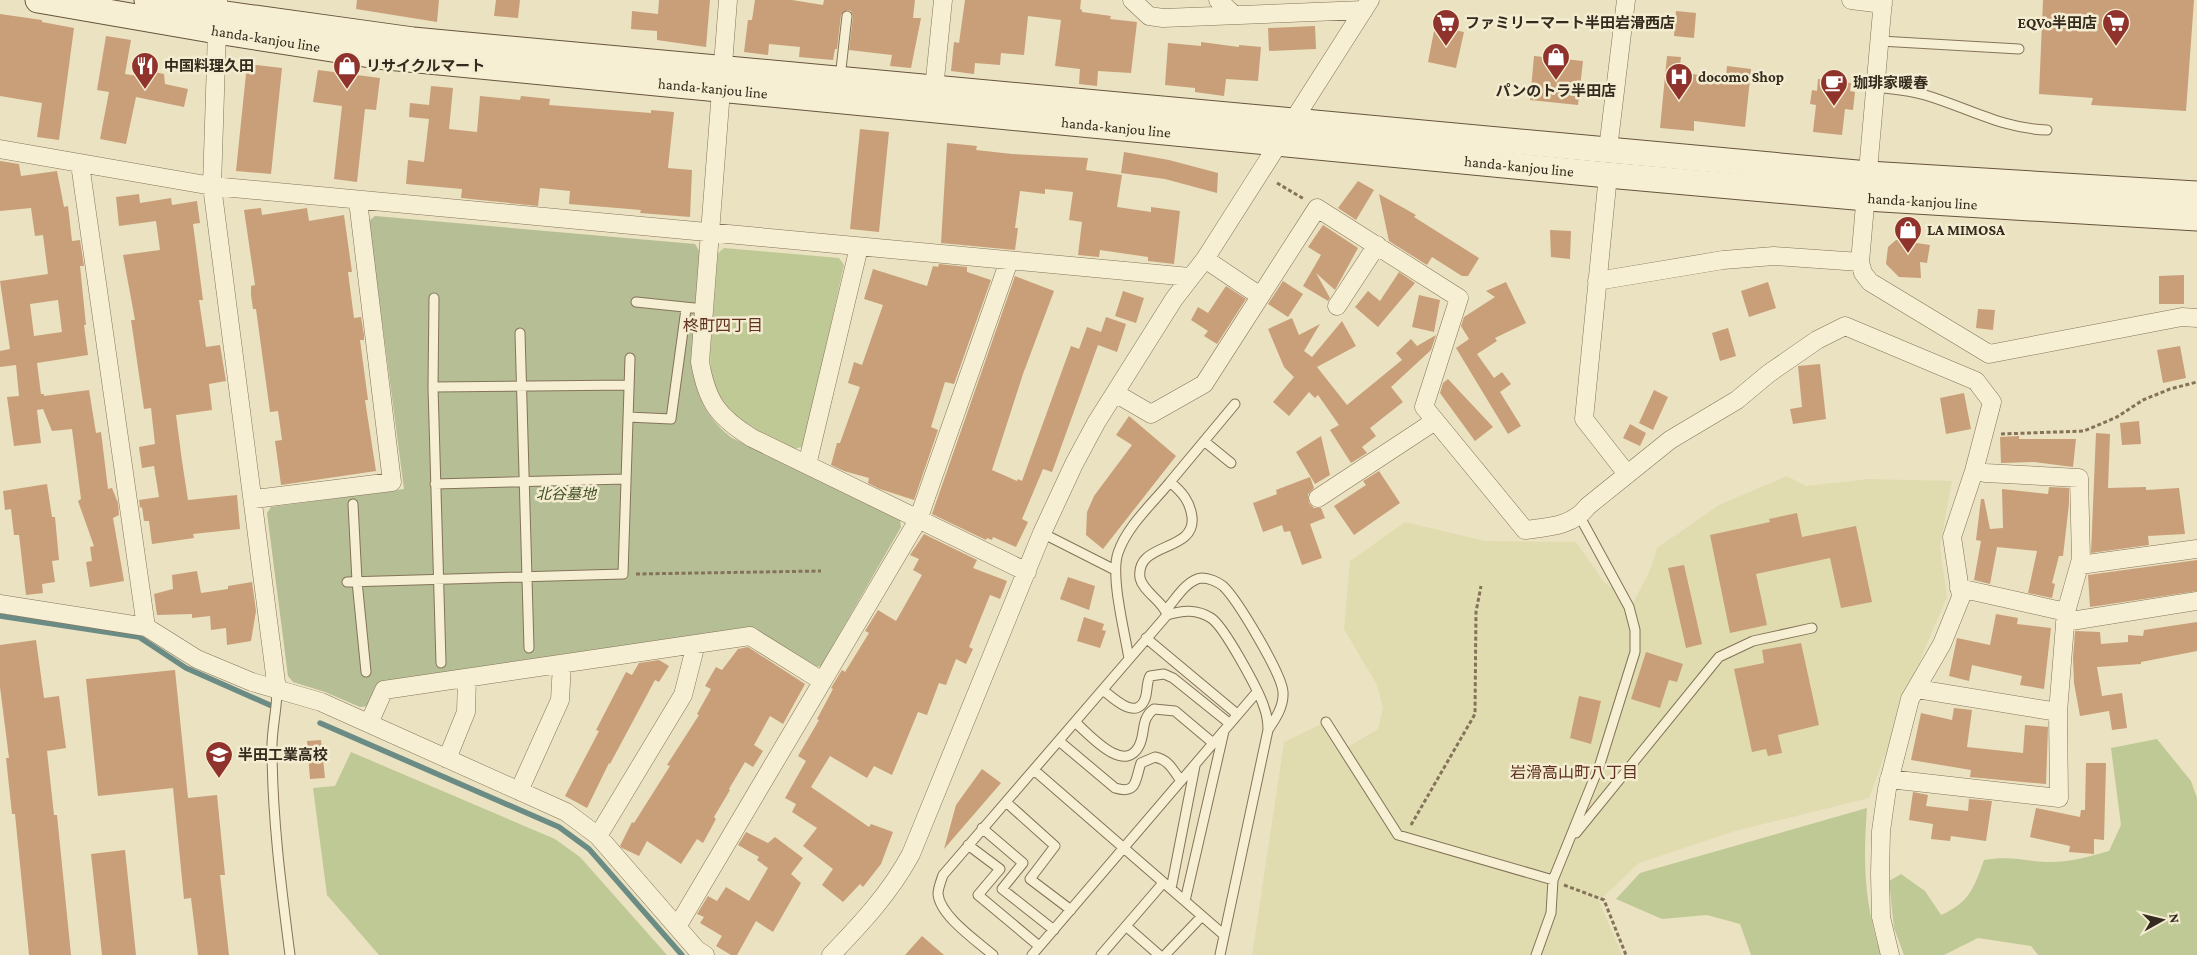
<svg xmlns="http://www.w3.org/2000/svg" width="2197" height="955" viewBox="0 0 2197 955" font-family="'Crimson Pro','Noto Sans JP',serif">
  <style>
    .farmland { fill: #e1dcaf }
    .green { fill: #bfc995 }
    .cemetery { fill: #b6be95 }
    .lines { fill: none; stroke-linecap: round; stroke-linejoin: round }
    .stream { stroke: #6b8b85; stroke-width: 5.5 }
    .building { fill: #c89f78; fill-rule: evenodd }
    .service-casing { stroke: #847359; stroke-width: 11 }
    .minor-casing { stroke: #847359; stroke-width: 19 }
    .secondary-casing { stroke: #66543d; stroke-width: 27 }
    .path { stroke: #847359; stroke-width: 3; stroke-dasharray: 4 2.5; stroke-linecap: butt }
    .service { stroke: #f7efd3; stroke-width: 9 }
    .minor { stroke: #f7efd3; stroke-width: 18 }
    .secondary { stroke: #f7efd3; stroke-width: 25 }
    .labels { text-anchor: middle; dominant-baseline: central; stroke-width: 5; stroke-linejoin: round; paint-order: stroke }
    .poi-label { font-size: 15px; font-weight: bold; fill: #342a1d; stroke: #f3ecd0; text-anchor: start }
    .street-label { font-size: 15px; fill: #342a1d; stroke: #f3ecd0 }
    .park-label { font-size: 15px; font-style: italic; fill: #425025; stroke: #f3ecd0 }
    .neighbourhood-label { font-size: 16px; fill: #5f311e; stroke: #f3ecd0 }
  </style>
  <rect width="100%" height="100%" fill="#ebe2c1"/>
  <path class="farmland" d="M1787,476L1806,486L1868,479L1952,481L1940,546L1947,597L1923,653L1869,798L1735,831L1639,863L1599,901L1622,955H1252L1284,742L1323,723L1338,753L1378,729L1383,708L1377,685L1344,629L1350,561L1405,522L1485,541L1576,542L1604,582L1633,603L1650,570L1657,548L1719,505Z"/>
  <path class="green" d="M724,248L839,258L844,265L804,446L795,449L746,425L729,411L718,394L711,375L710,355L718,253Z
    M2157,739L2191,781L2197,798V955H2038L2031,946L1978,938L1944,955H1904L1894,928L1889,881L1901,874L1925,891L1941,915C1969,903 1974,888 1984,860C2008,856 2021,860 2045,862C2067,863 2088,857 2109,851L2121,825L2111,748Z
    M351,752L555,839L580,857L667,955H379L327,895L313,788L335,786Z
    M1867,808C1863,864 1864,901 1881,955H1751L1740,924L1707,915L1662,919L1616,899L1640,873Z"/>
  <path class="cemetery" d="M375,216L695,244L700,252C698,275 696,298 694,321C691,370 690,405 732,438L900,520L901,527L821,666L813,667L752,630L378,685L369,706L360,707L325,692L293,682L288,676L267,513L271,507L404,489L369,221Z"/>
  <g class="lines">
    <path class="stream" d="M0,616L139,637L186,668L272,706
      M320,723L559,827L589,849L682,955"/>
  </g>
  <path class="building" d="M357,0H439L437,22L356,9Z
    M496,0H520L518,18L494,16Z
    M659,0H710L706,47L657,40V31L631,29L632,11L658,14Z
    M755,0H792L823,5L824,0H915L913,18H921L911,68L890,66L892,55L849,50L853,16L851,11L847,10L841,15L837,49H835L833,60L799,57L800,47L769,44L768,55L744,52L748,20H752Z
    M965,0H1081L1080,9L1082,10V12L1111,16L1110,19L1137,22L1131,73L1098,71L1097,86L1079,84L1080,69L1055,66L1061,20L1028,16L1024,55L1001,53L1000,65L975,63L974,74L951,71L954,42L959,43Z
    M2043,0H2194L2186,111L2091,105L2093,98L2039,94Z
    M1676,11L1696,13L1694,38L1674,36Z
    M0,14L42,20V22L74,28L59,140L37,137L42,103L0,96Z
    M1315,26L1316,49L1269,51L1268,28Z
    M1435,26L1464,32L1456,68L1428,62Z
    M106,36L131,40L125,74L151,78L154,72L164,74L165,84L188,89L184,107L136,97L126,144L100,139L109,92L97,90Z
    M1201,42L1239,47V45L1261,47L1258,81L1226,79L1224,96L1195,92V88L1165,85L1168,43L1201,46Z
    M1534,56L1583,61L1578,105L1530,100Z
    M1667,56L1681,57L1679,73L1711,76V73L1726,75L1727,66L1751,69L1745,127L1694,121V131L1660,128Z
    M247,64L282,68L271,174L236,171Z
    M318,70L380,78L376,110L365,109L357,182L334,179L342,106L313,102Z
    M1818,79L1851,83L1850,91L1855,92L1853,110L1845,109L1842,135L1813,132L1816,105L1810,104L1812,90L1817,91Z
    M431,86L453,88L449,129L477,132L480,96L520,100L521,96L550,99L549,105L651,113V110L674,112L668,168L692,170L690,217L640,213L641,210L569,204L570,191L540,188L538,206L461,198L462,189L406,184L408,160L424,162L429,119L409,117L410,103L429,105Z
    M860,129L889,132L879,232L850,229Z
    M947,143L977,146L976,150L1012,154L1088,158L1086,170L1122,175L1117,207L1151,212V207L1180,211L1174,264L1148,261V257L1100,250L1099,257L1078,255L1082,222L1069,220L1073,192L1045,189V194L1020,191L1015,228H1018L1015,250L941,243Z
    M1124,152L1169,160L1218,173L1217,193L1165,179L1121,173Z
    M0,161L19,164L21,176L57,171L64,207L68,206L72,241L80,240L84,266H80L86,325H84L88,355L37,363L41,394H44V396L89,390L96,433L101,432L108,489L112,488L118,503L119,515L113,518L124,581L90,587L86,562L92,561L90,547L94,546L78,501L81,499L72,429L52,431L43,409L37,410L41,443L14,446L7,397L19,396L16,365L0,367V351L10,349L0,281L48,274L43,235L35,236L31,208L0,211ZM58,300L62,332L34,336L30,304Z
    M1358,181L1374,190L1356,220L1338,208Z
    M139,194L140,203L171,198L172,205L197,201L200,223L193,224L203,300H199L206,347L220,345L226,381L209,384L212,410L176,415L182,461L188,500L237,495L240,529L193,534L194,538L152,544L149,521H144L142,507L140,508L139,500L159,497L154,466L142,468L139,447L155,444L151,408L144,409L131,320H135L123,255L160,250L156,221L119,226L116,197Z
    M1379,194L1416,215L1414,217L1479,258L1468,276H1462L1432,257L1427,265L1389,241Z
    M261,208L262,215L307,208L309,221L344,215L352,272H348L354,318L361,317L364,335V340H360L368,400H365L376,471L281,485L275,441L282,440L278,411L270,412L256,309H253L251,295V286L255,285L244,210Z
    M1323,225L1358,248L1335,290L1316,273L1330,298L1328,301L1303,286L1321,255L1308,247Z
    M1550,230L1571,231L1570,259L1551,257Z
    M1896,240L1930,245L1927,263L1920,262L1921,278L1899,277L1886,264L1888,247Z
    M939,264L967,267V272L991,280L954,384L945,382L931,427L938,430L914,500L880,489L868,483L869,478L844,471L831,465L837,443H840L860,387L848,383L854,362L862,365L883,305L864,299L873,269L927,286L933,266L938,267Z
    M1399,272L1415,283L1378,327L1355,307L1368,291L1380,301Z
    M2184,275V304H2159V276Z
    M1015,276L1054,291L1023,374L992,470L1017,481L1018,479L1022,481L1071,346L1079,349L1087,327L1101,332L1106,317L1126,324L1117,352L1098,345L1052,472L1043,469L1022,519L1028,522L1016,547L993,537L992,540L987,538L986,540L932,514Z
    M1283,281L1303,294L1288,317L1268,304Z
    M1506,282L1526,323L1495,338L1497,341L1477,354L1494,378L1502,372L1511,384L1500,392L1521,426L1508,434L1456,348L1469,339L1461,326L1464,317L1495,297L1486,291Z
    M1768,282L1776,308L1749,317L1741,291Z
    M1226,286L1246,299L1217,344L1204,336L1208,331L1191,320L1198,307L1208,313Z
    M1123,291L1144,298L1136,323L1115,316Z
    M1419,295L1440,300L1434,332L1412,327Z
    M1978,309L1995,310L1993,330L1976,328Z
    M1292,318L1299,335L1320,324L1304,351L1312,357L1342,321L1356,346L1317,367L1347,405L1402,360L1396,353L1411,339L1417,346L1436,335L1431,350L1391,387L1403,402L1370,428L1376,436L1362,447L1367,453L1351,463L1330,430L1339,425L1318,395L1315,398L1309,392L1289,416L1273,402L1294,377L1284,367L1268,329Z
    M1728,328L1736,356L1720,361L1712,333Z
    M2180,346L2186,378L2163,383L2157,350Z
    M1820,364L1826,419L1793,424L1790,409L1802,407L1798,366Z
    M1448,379L1493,427L1475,441L1440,393L1443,383Z
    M1654,390L1668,397L1653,430L1639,423Z
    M1964,393L1971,429L1946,434L1940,398Z
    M1129,416L1176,456L1103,549L1086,535L1087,512L1094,496L1132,445L1116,435Z
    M2139,421L2141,444L2122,445L2120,423Z
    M1630,424L1646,433L1640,446L1623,438Z
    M2096,433L2110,434L2108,488L2146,487V490L2179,488L2185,534L2148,536L2149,545L2091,553Z
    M1321,436L1330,475L1315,484L1296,452Z
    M2019,436V439H2076L2073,467L2034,462L2001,463L2000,437Z
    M1379,471L1400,503L1354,535L1334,506L1366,485L1363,481Z
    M1310,477L1314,488L1308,494L1309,503L1314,508H1321L1325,518L1310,524L1322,558L1302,565L1290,531L1284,532L1282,525L1263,532L1253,503L1277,494L1276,490Z
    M47,484L52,517H55L59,560L52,561L55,582L42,584L43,593L26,595L19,535H14L11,509L5,510L3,491Z
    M2049,487L2069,488V504L2063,556H2059L2052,583L2055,584L2052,598L2028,593L2037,551L1997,547L1990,584L1974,580L1981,541L1976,540L1981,499H1984L1990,529L2003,528L2002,489L2048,494Z
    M1797,513L1802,537L1856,526L1872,602L1841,608L1830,558L1756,574L1767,625L1730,633L1710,535L1770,522L1769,519Z
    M924,534L977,560L973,568L1007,581L1000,599L990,595L969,647L973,649L966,664L956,659L946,685L939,683L927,715L918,712L892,775L874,766L867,778L830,756L811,787L869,827L871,824L893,832L881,864L863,887L860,884L843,902L822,885L833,869L803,846L817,828L792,812L796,804L785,798L806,761L798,756L819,720L817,719L833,689L831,688L842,670L845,672L869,633L865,631L878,610L896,621L922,575L913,570L919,559L910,555Z
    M2197,560V591L2090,607L2088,575Z
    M1684,565L1702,644L1686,648L1668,568Z
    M197,571L201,593L228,589V586L252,582L256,611L251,641L227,645L226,628L211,630L210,616L192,618V614L157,615L154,594L173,589L172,575Z
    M1068,577L1095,586L1089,610L1060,599Z
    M1996,614L2018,618L2017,624L2051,628L2044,689L2020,685L2022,676L1972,665L1969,681L1949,676L1957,638L1990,645Z
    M1084,617L1104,624L1102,630L1106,631L1100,648L1077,641Z
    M2197,622V651L2141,662V664L2097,667L2102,696L2122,693L2127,728L2112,730L2109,711L2080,716L2074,683L2073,658L2075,631L2100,632L2101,644L2128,642V635L2143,636L2144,630Z
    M36,640L44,698L59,696L66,748L47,751L54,815H57L71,955H29L15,814H12L6,758H9L0,687V645Z
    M1801,643L1819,725L1778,735L1782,753L1768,756L1766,749L1752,752L1734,669L1764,663L1762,650Z
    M748,647L805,684L783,724L770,716L754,745L763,751L753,767L745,762L729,789L730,790L714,817L716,819L703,843L697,839L681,864L647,841L639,856L622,848L620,846L632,822L634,823L670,766L667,765L699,715L697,714L711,689L705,686L716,667L722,670L738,649Z
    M1646,652L1683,664L1677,682L1669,680L1660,708L1631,699Z
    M659,660L669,666L659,682L655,680L610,764L609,763L587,808L565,796L599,731L596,730L626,672L632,675L639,663Z
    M175,670L188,798L217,795L225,875H220L229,955H198L191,898L184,899L173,788L98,796L86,679Z
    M1579,696L1601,701L1591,744L1570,738Z
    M1954,708L1972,710L1967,747L2023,753L2025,725L2048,727L2046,784L1970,777L1971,770L1911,760L1921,713L1952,720Z
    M321,740L325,778L310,779L307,741Z
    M2086,763H2106L2104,840L2094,839V854L2069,852L2070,846L2030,837L2036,808L2080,817L2081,810H2085Z
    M982,769L1001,783L944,849L956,805Z
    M1913,792L1928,795L1926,806L1968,811L1969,799L1992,801L1986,841L1951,836L1950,841L1931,839L1933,824L1909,820Z
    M746,832L768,843L775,837L803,858L791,874L801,883L773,932L756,921L737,955H731L716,946L722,936L700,923L704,917L697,914L708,896L717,901L726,887L749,901L768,868L757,860L759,857L738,845Z
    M125,850L136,955H102L91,854Z
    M922,936L944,955H905Z"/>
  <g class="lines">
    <defs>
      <path id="service" d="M1880,41L2019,49
        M840,78L847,16
        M1876,87C1892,89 1909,90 1925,95C1966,107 2003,129 2047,130
        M434,298L433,387L441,663
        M636,302L704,309
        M520,333L529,648
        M433,387L629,385
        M628,417L671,419L686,309
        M1204,441L1231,463
        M1170,482L1235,404
        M435,484L625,479
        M353,504L357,581L366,672
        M1042,533L1115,570
        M347,582L623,574L630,358
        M1166,610C1175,600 1187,579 1202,578C1209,578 1218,582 1223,586C1237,599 1282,674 1283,692C1284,706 1276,718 1268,730
        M1146,638L1237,714
        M1129,659C1125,633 1110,576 1118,553C1127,526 1153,503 1170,482C1182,492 1190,501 1192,517C1196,553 1135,541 1140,578C1143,592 1163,601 1167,615
        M277,690C277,709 272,728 272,746C272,816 281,886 290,955
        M1103,690C1113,698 1136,721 1145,699C1148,691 1146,684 1150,676L1164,674L1173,678L1229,723
        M1326,722L1398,835L1553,880
        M1076,723C1089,734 1124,775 1139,746C1146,733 1140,719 1154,709L1175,711L1213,743
        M1059,741L1115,788C1138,795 1135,779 1141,763L1155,757C1169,760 1173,770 1181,781
        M1034,770L1224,935
        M1006,802L1055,846L1030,879L1071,910
        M982,828L1023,863L1002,889L1054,930
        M1576,833L1719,657L1753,641L1812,628
        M968,845L1000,869L978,895L1039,946
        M1171,889L1195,766
        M1185,901L1224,731
        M1126,926L1159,955
        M993,955C977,941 940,916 938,894C938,888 941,881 943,875L1167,615C1183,610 1197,609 1211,618C1224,626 1259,691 1264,707C1267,715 1268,722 1268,730L1220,955
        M1032,955L1257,692
        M1101,955L1163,883
        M1165,955L1202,916
        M1536,955L1551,913L1553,880L1600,764L1635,652V630L1629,607L1580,517"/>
      <path id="minor" d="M218,0L212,186L277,690
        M728,0L700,362C707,402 718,417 752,438L1027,572
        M1132,0L1149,16L1163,18L1364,10
        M1218,0L1233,14
        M1851,0L1883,4
        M1883,0L1860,262L1863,273L1870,282L1989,354L2182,317L2197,318
        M934,89L943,0
        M0,149L212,186L1190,277
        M1608,149L1626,0
        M80,164L146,627
        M1608,175L1584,419L1627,474
        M1205,259L1260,296
        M1597,281L1723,260L1774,256L1860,262
        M1337,306L1377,245
        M1115,393L1151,414L1204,384L1317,208L1459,298L1424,407L1525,530C1549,527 1573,526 1588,506L1670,440L1737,400L1768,374L1817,340L1845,326L1976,381L1992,402L1974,471L1952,537L1961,597L1942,644L1910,699L1887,789L1881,831L1880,874L1881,917L1890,955
        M807,465L859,247
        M1318,498L1435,421
        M254,499L392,482L358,201
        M2080,565L2197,549
        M1959,588L2066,612
        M0,604L146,627L197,659L252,682L321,702L566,812L598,836L697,950L705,955
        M2065,622L2197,601
        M1917,689L2058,712
        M369,723L384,690L750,636L822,681
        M447,759L466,712L467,678
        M1889,779L2059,798L2058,712L2066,612L2081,559L2079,478L1985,473L1974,471
        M519,791L560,700L562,664
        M598,836L683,695L696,644
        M677,927L918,520L1009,261
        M831,955C861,924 890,893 911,854L1042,533L1074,464L1096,423L1174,299L1205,259L1370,0"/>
      <g id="secondary">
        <path id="s1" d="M38,0L217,31L377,56L1608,175L1866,198L2197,218"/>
        <path d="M147,0L218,13L413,40L1868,174L2197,194"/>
      </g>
    </defs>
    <use href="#service" class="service-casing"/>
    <use href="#minor" class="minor-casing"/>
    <use href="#secondary" class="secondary-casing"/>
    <path class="path" d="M1277,183L1304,199
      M2001,434L2084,431L2117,417L2143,400L2170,389L2197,382
      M636,574L821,571
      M1411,825L1475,714L1476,612L1481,586
      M1564,885L1604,900L1626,955"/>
    <use href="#service" class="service"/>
    <use href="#minor" class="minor"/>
    <use href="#secondary" class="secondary"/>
  </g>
  <defs>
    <symbol id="supermarket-pin" viewBox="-11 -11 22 30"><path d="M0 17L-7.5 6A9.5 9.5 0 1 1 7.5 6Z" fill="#90332c" stroke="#f3ecd0"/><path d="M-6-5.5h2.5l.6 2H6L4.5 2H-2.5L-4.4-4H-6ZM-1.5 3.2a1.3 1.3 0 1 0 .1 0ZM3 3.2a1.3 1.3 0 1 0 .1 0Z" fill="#fff"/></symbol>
    <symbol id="shop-pin" viewBox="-11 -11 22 30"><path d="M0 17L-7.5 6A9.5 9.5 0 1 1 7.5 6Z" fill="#90332c" stroke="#f3ecd0"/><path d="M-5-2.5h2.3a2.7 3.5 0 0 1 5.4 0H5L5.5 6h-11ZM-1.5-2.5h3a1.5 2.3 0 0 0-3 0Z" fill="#fff"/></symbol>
    <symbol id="restaurant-pin" viewBox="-11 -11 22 30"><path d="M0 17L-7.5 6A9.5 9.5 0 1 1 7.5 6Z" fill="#90332c" stroke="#f3ecd0"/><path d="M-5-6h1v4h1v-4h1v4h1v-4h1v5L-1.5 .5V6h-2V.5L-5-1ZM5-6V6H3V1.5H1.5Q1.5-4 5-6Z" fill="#fff"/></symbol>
    <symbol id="hospital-pin" viewBox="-11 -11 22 30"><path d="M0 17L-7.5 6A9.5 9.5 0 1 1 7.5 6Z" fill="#90332c" stroke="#f3ecd0"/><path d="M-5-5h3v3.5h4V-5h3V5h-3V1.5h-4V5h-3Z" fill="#fff"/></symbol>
    <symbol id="cafe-pin" viewBox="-11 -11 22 30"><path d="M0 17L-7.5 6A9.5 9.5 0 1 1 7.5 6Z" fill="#90332c" stroke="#f3ecd0"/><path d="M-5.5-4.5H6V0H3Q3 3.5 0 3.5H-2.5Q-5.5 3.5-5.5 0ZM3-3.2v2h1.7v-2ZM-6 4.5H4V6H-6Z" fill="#fff"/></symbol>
    <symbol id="school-pin" viewBox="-11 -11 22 30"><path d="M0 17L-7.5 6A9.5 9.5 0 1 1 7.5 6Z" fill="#90332c" stroke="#f3ecd0"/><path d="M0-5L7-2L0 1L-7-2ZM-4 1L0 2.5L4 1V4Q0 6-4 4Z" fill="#fff"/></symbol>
  </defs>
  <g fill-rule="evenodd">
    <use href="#supermarket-pin" x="1430" y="7" width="32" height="43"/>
    <use href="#supermarket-pin" x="2100" y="7" width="32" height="43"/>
    <use href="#shop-pin" x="1540" y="41" width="32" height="43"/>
    <use href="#restaurant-pin" x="129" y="50" width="32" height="43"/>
    <use href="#shop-pin" x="331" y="50" width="32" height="43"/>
    <use href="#hospital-pin" x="1663" y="61" width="32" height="43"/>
    <use href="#cafe-pin" x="1818" y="67" width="32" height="43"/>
    <use href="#shop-pin" x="1892" y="214" width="32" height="43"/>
    <use href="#school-pin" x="203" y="739" width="32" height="43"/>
  </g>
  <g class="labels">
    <g class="poi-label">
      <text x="1465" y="23">ファミリーマート半田岩滑西店</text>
      <text x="2097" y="23" text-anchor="end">EQVo半田店</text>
      <text x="164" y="66">中国料理久田</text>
      <text x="366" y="66">リサイクルマート</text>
      <text x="1698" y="77">docomo Shop</text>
      <text x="1853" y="83">珈琲家暖春</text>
      <text x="1556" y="91" text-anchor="middle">パンのトラ半田店</text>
      <text x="1927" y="230">LA MIMOSA</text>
      <text x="238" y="755">半田工業高校</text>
    </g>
    <g class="street-label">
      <text stroke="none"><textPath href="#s1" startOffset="231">handa-kanjou line</textPath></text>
      <text stroke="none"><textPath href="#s1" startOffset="681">handa-kanjou line</textPath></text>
      <text stroke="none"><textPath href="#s1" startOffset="1086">handa-kanjou line</textPath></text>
      <text stroke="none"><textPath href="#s1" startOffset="1491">handa-kanjou line</textPath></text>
      <text stroke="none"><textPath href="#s1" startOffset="1896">handa-kanjou line</textPath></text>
    </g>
    <g class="park-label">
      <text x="566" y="494">北谷墓地</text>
    </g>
    <g class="neighbourhood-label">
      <text x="723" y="325">柊町四丁目</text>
      <text x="1574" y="772">岩滑高山町八丁目</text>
    </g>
  </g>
  <g transform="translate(2162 920) rotate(82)" stroke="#f3ecd0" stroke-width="4" paint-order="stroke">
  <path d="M0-4L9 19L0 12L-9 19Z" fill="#342a1d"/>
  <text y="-8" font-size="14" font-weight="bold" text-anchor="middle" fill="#342a1d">N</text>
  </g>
</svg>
